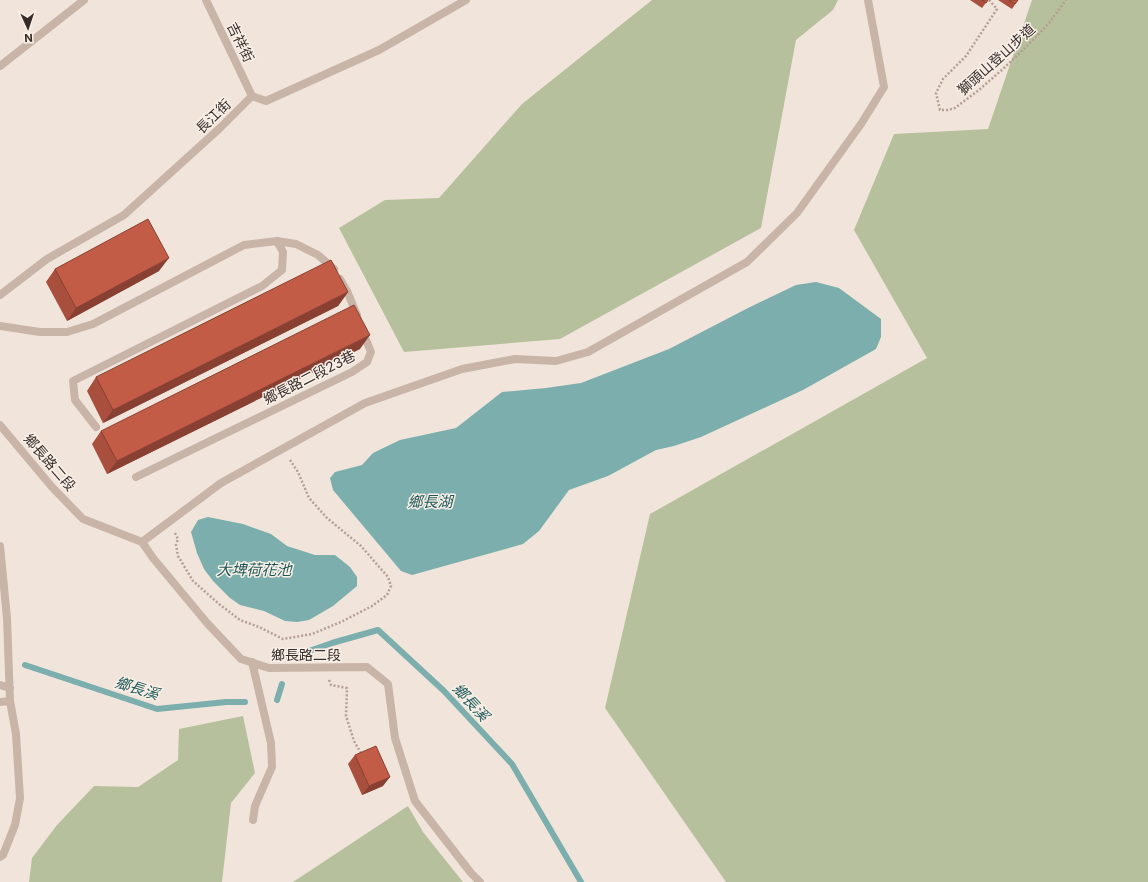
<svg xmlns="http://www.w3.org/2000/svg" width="1148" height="882" viewBox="0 0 1148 882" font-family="Inter,'Noto Sans TC',sans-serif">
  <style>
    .green { fill: #b7c09c }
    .water { fill: #7baeac }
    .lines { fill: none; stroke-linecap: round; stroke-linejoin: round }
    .stream { stroke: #7baeac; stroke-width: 6 }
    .path { stroke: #b59e92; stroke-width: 2.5; stroke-dasharray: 2 2; stroke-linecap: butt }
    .service { stroke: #c9b4a8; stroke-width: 8 }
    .wall { fill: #a84f3d }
    .shaded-wall { fill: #884032 }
    .building { fill: #c35c47; stroke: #884032 }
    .labels { text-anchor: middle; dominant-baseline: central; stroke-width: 3; stroke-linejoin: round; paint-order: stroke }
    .street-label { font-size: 14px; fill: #362b28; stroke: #f9f0e8 }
    .water-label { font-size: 15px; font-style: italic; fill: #1e5756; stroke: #f9f0e8 }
  </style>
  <rect width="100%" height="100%" fill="#f1e5db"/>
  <path class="green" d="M652,0H838L833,10L796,40L761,228L560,339L404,352L339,228L385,200L439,198L522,104Z
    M1032,0H1148V882H726L605,708L650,514L927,358L854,230L894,134L988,129Z
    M243,716L255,773L231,803L222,882H29L32,858L57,825L94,786L138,787L178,760L179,729Z
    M408,806L423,832L463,882H293Z"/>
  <path class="water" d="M816,282L839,288L881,319V337L876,349L803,390L701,437L674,446L656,450L608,476L569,490L539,531L523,544L412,575L401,571L333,490L330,478L335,472L362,465L373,453L400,440L456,428L502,392L546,388L581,383L669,349L748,308L796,285Z
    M208,517L243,524L271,534L287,546L315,555H335L350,567L357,577V586L333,606L309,620L297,622L285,621L264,611L240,605L230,598L213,581L204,569L197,553L191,532L198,520Z"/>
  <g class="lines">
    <path class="stream" d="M289,658L332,643L378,630L444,691L512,764L581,882
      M25,665L157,709L226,702H245
      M277,700L282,684"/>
    <path class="path" d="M989,0L997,9L966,56L943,79L936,93L940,110H948L955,108L979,90L1004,68L1033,40L1049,23L1066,0
      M175,533L178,539L176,545L178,556L193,581L219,604L240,620L259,627L283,639L312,634L341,622L372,606L387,595L391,586L388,577L361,546L327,518L309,498L298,472L290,460
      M329,680L331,685L347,688L346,716L354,741L362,755"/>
    <path class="service" d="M206,0L252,96
      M0,66L84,0
      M340,279L347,291L357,315
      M0,295L47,259L124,215L220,128L252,96L266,101L379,50L466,0
      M0,326L40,332H67L93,324L244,245L277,241L296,244L318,255L334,269
      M0,425L52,487L83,519L142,542L153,558L207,623L241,659L269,668L367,667L388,684L395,738L415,801L471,873L480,882
      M96,427L75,400L73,381L262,286L282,270L283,252L277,241
      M136,477L352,372L367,362L371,352L362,330
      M142,542L221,483L365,403L462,369L515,359L556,361L588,352L747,262L797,213L861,124L884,87L868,0
      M0,546L7,618L10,701L16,734L20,798L15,825L3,855L0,857
      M252,662L271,743L272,767L255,806L253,820
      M0,685L10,688
      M0,702L10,701"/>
  </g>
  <path class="wall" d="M970,0H988L982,8Z
    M998,0H1018L1012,9Z
    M55,269L159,271L67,321L46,282Z
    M348,292L338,306L103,423L87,391L96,377Z
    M360,349L107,474L92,444L101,431Z
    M355,755L383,786L362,795L348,764Z"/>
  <path class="shaded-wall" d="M169,258L159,271L67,321L76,308Z
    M348,292L338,306L103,423L113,410Z
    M370,335L360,349L107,474L117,461Z
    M390,777L383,786L362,795L369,786Z"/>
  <path class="building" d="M982,0H988L986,3Z
    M1009,0H1018L1015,4Z
    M148,219L169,258L76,308L55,269Z
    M331,260L348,292L113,410L96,377Z
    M354,305L370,335L117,461L101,431Z
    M376,746L390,777L369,786L355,755Z"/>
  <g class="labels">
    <g class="street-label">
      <text transform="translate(241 42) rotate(64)">吉祥街</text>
      <text transform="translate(996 59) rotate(-42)">獅頭山登山步道</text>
      <text transform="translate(213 116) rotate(-44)">長江街</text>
      <text transform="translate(309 377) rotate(-27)">鄉長路二段23巷</text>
      <text transform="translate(50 462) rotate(49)">鄉長路二段</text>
      <text x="306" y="654">鄉長路二段</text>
    </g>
    <g class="water-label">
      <text x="430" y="501">鄉長湖</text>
      <text x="254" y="569">大埤荷花池</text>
      <text transform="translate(137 688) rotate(17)">鄉長溪</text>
      <text transform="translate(471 702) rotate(47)">鄉長溪</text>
    </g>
  </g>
  <g transform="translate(28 28) rotate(177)" stroke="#f9f0e8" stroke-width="3" paint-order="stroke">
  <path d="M0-3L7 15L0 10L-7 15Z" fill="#362b28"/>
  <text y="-6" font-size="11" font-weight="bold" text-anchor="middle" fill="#362b28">N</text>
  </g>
</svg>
